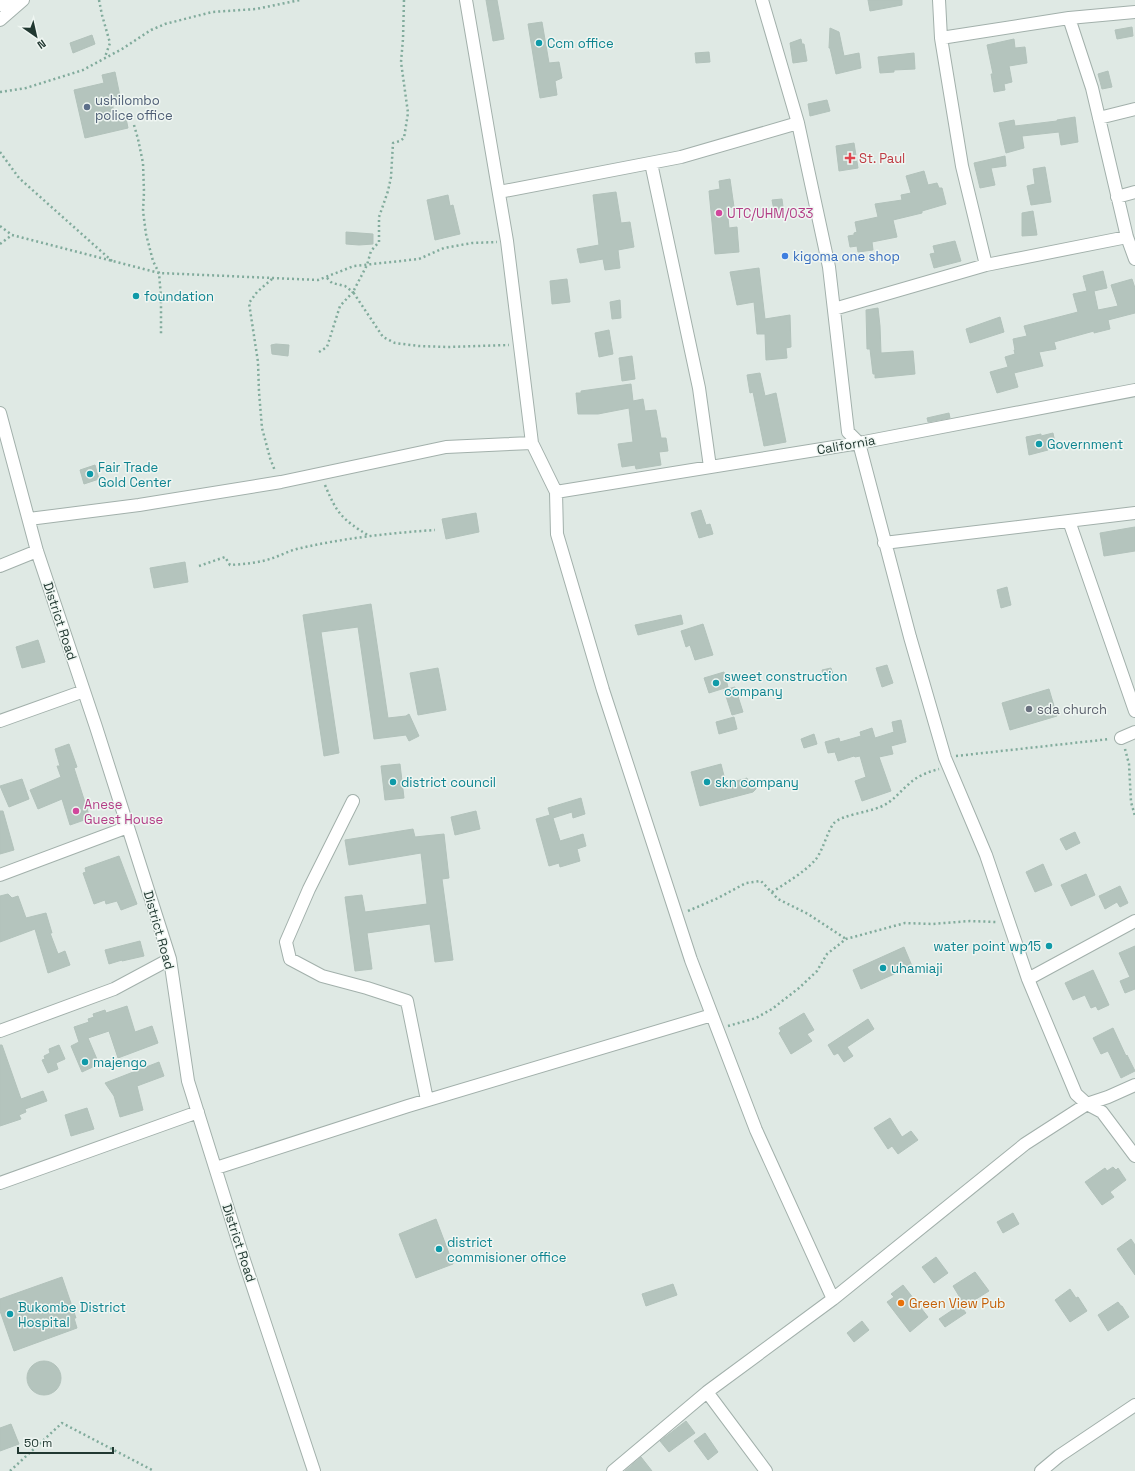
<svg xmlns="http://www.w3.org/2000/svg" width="1135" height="1471" viewBox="0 0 1135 1471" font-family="'Space Grotesk',sans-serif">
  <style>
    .building { fill: #b4c4bd; stroke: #b2c2bb }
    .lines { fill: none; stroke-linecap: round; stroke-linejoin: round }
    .minor-casing { stroke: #a2b0ab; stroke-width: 14 }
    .path { stroke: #81ab9c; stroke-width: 2.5; stroke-dasharray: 2 3; stroke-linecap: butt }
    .minor { stroke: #fff; stroke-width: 12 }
    .culture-dot { fill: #0f9aa8; stroke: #eff6f2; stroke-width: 1.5 }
    .service-dot { fill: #5c6f8a; stroke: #eff6f2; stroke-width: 1.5 }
    .health-dot { fill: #e0444e; stroke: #eff6f2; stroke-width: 1.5 }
    .hotel-dot { fill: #d1479c; stroke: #eff6f2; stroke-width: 1.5 }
    .shop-dot { fill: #3f7fe0; stroke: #eff6f2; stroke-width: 1.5 }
    .worship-dot { fill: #6b7280; stroke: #eff6f2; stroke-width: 1.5 }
    .food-dot { fill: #e8710a; stroke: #eff6f2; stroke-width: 1.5 }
    .labels { text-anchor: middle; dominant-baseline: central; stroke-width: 3; stroke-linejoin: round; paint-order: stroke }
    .culture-label { font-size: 13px; fill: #0d838f; stroke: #eff6f2; text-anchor: start }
    .service-label { font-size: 13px; fill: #4e5e75; stroke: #eff6f2; text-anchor: start }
    .health-label { font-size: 13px; fill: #be3a42; stroke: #eff6f2; text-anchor: start }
    .hotel-label { font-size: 13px; fill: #b23c85; stroke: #eff6f2; text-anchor: start }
    .shop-label { font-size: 13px; fill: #366cbe; stroke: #eff6f2; text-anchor: start }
    .street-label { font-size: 13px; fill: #213831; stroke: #eff6f2 }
    .worship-label { font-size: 13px; fill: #5b616d; stroke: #eff6f2; text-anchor: start }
    .food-label { font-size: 13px; fill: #c56008; stroke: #eff6f2; text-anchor: start }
  </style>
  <rect width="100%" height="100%" fill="#dfe9e4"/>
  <path class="building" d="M486,0H497L504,39L493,41Z
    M868,0H902V5L870,11Z
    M542,22L549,63L559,62L562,78L555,81L557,95L540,98L528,24Z
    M1132,27L1133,36L1117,39L1115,30Z
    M830,28L839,32L844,56L859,53L861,68L836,74L830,48H829Z
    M92,35L95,44L73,53L70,43Z
    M801,39L802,44H804L807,61L793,63L790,43Z
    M1014,39L1015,48L1025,47L1027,63L1009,66L1012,82L1004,84L1005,90L994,92L991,74H993L987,45Z
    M709,52L710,62L696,63L695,53Z
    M914,53L915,69L894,70V72L880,73L878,57Z
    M1108,71L1112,87L1102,89L1098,74Z
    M115,72L120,96L111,99L116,120L126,118L128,128L85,138L74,90L104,83L102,75Z
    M827,100L830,111L810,116L808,104Z
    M1075,117L1078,142L1061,145L1059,132L1022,136L1024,148L1006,153L999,123L1014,120L1015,126L1057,121V120Z
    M854,143L858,168L839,171L836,146Z
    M1005,156L1006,166L991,168L995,185L980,188L974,163Z
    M1045,167L1051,202L1031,205L1027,186L1035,184L1033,169Z
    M924,171L928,185L937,183L939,188H942L946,204L922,211V213L893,220L897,237L872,242L873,250L858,252L857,246L850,247L848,236L854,235V233L857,232L855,222L878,217L875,204L902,200L901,195L911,193L906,176Z
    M730,179L734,207L727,208L729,228L737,227L739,252L715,254L709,191L720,189L719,181Z
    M616,192L621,223L630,222L634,247L618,250L620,268L605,270L603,259L580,263L577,249L599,245L593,195Z
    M448,195L450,206L453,205L460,234L435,240L427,200Z
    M782,199L784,215L775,216L772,200Z
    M1033,211L1037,235L1022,236V213Z
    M346,232L373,234V244L359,245L346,244Z
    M955,241L961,261L934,268L930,254L935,253L933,246Z
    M759,268L765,319L790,315L791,347L786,348L787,358L766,360L765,334H757L754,302L737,305L730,272Z
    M1103,271L1107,288L1094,291L1098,310L1118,306L1111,285L1132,279L1135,288V313L1108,320L1110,329L1094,333V331L1054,342L1056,349L1039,352L1043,366L1014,373L1018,387L997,393L990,372L1008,367L1005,357L1015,354L1014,350H1015L1013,339L1027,336L1024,326L1078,312L1073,294L1087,291L1083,276Z
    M567,279L570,302L552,304L550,281Z
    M620,300L621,318L612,319L610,302Z
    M878,308L880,326L881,353L913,351L915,374L875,378V374H873L870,349H867L866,310Z
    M1000,317L1004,332L970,343L966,329Z
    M609,330L613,354L599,357L595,333Z
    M276,344L289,345L288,356L272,354L271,345Z
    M632,356L635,379L622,381L619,358Z
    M760,373L765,396L776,393L786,442L764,446L753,392L750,393L747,375Z
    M631,384L633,401L643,399L645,411L656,410L661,438H666L668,451L659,452L661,465L636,469L635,465L622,467L618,444L633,442L629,408L598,414H578L576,393H581V391Z
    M949,413L950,418L928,422L927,418Z
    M1053,433L1055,443L1047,445L1048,450L1029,455L1026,437L1041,434V436Z
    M95,465L99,479L84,484L80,470Z
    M701,510L706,525L710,524L713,534L699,538L691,513Z
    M476,513L479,532L446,539L442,519Z
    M1135,527V551L1104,556L1100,533Z
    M185,562L188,582L154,588L150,568Z
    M1007,587L1011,605L1001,608L997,590Z
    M371,604L388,718L406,716L409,714L419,736L409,741L406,735L374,739L358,627L321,632L339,753L324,756L303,615Z
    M681,615L683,624L638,635L635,625Z
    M703,624L713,655L695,660L690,645L686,647L681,631Z
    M38,640L45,662L22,668L16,647Z
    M887,665L893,683L882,687L876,668Z
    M438,668L446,710L418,715L410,673Z
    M831,668L834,678L825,681L822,670Z
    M724,672L728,687L709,693L704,678Z
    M735,687L743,712L732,715L724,690Z
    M1049,689L1057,716L1010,730L1002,703Z
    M734,717L737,729L719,734L716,722Z
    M901,720L906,742L891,746L893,754L879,757L891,791L862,801L855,781L866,777L860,756L855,757L854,756L838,761L835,752L828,753L825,742L839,738L840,742L861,736L860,732L872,728L875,738L894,732L892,722Z
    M814,734L817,744L804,748L801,739Z
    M69,744L77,767L74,768L90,818L70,825L62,799L38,809L30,790L61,777L57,766H60L55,749Z
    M400,764L404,798L385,800L381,766Z
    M721,764L726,784L747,778L748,782L762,783L753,792L700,806L691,772Z
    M22,779L29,799L9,807L0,786Z
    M581,798L585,814L573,818L572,812L553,818L560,841L583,834L586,846L577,849L580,861L560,867L559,863L549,866L536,819L550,815L548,808Z
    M0,811H3L14,850L0,854Z
    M476,811L480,829L455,835L451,817Z
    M413,829L415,837L444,834L449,878L442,879L453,960L435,962L430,924L367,933L372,969L355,971L345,897L362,895L365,912L427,904L421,853L349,865L345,840Z
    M1075,832L1080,843L1066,850L1060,839Z
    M119,856L137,904L121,910L117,901L106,904L105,900L94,904L83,873L86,872L85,868Z
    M1043,864L1052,885L1035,892L1026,872Z
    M1086,874L1095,895L1071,906L1061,885Z
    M1120,886L1128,903L1120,907L1117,902L1105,909L1099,896Z
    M8,894L12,898L18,896L26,918L46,913L52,933H50L58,954L65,951L70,965L48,973L35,929L0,942V896Z
    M140,941L144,956L122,961V960L109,964L105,950Z
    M1135,946V989L1125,993L1120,981L1130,977L1119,953Z
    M904,947L912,966L861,989L853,970Z
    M1093,970L1109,1005L1098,1010L1096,1006L1091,1008L1085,995L1073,1000L1065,983Z
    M127,1006L135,1032L152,1026L158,1043L118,1058L109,1031L88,1038L99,1064L82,1072L71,1046L79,1042L74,1027L89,1022L88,1019L94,1017L93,1014L105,1010L106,1013Z
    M804,1013L814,1030L807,1034L812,1041L791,1054L779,1033L781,1031L779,1028Z
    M868,1019L874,1029L847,1047L853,1056L844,1062L838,1053L834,1055L828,1045Z
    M1113,1028L1126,1056L1127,1055L1135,1071L1121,1078L1108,1051L1101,1054L1093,1038Z
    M0,1045H2L21,1099L43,1091L47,1101L25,1109L26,1112L19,1115L21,1119L0,1126Z
    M59,1045L65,1059L56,1063L58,1069L48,1073L42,1060L45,1059L44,1056L50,1053L49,1049Z
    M159,1062L164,1076L137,1086L143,1110L120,1117L114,1096L105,1083Z
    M87,1108L94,1129L71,1136L65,1115Z
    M890,1118L902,1137L911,1131L918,1140L898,1154L892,1146L888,1149L874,1128Z
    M1113,1167L1116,1170L1118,1168L1126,1180L1110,1192L1114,1197L1102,1205L1085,1182L1105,1168L1107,1171Z
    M1013,1213L1019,1224L1003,1233L997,1222Z
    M436,1219L453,1264L416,1278L399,1234Z
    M1131,1239L1135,1245V1275L1117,1249Z
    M936,1257L948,1273L934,1283L922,1267Z
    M975,1272L989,1291L965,1306L953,1286Z
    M62,1277L76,1318H74L77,1328L14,1351L0,1311V1299Z
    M673,1284L677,1295L646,1306L642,1294Z
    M903,1285L928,1317L910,1332L887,1302L894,1297L891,1294Z
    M1070,1289L1076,1298L1078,1297L1087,1311L1070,1322L1055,1300Z
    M1118,1302L1121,1306H1122L1129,1317L1108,1331L1098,1315Z
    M960,1305L966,1313L945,1327L939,1319Z
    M862,1321L869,1330L854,1342L847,1333Z
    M27 1378a17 17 0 1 1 34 0a17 17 0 1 1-34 0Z
    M686,1421L695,1433L669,1452L660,1441Z
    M11,1424L19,1444L0,1451V1428Z
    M705,1433L718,1452L708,1460L694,1441Z
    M641,1457L652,1471H625Z"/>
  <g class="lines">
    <defs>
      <path id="minor" d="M466,0L507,241L532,443L556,492L557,534L603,690L691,960L756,1130L833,1299
        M762,0L798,123L829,267L848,432L859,443L910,637L945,758L986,855L1028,979L1076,1094L1087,1104L1102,1112L1135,1156
        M939,0L941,38L962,166L986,265
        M0,5L19,0
        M1069,18L1135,12
        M0,20L23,0
        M941,38L1069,18L1092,88L1127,237L1135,259
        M1099,118L1135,109
        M651,163L699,388L710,467
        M499,192L681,157L798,123
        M1117,197L1135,192
        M834,309L986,265L1127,237
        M0,413L37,551L96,727L170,959L188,1081L244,1260L314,1471
        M556,492L859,443L1135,390
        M29,519L139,505L281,482L446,447L532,443
        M1069,521L1135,711
        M884,543L1135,513
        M0,566L37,551
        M0,721L84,691
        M1121,738L1135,732
        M353,801L309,889L286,942L290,959L322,976L367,988L407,1001L427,1100
        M0,875L128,827
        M1028,979L1135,921
        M0,1031L114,989L170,959
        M216,1168L408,1106L712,1015
        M0,1183L198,1112
        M707,1392L766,1471
        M613,1471L707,1392L833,1299L1025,1144L1087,1104L1108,1097L1135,1085
        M1041,1471L1059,1456L1135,1405"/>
    </defs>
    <use href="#minor" class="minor-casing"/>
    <path class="path" d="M99,0L102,15L110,43L105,57
      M404,0L403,39L401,62L408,113L404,138L400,141L393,143L391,177L388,191L379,217V242L371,251L367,265L353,292L383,337L395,343L419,346L448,347L509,345
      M0,92L26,88L83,70L122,49L151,30L165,24L212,12L256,9L300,0
      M134,125L138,139L143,163L144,192L143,211L146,234L153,261L159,273L161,297V335
      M0,152L19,178L112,261
      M0,226L12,235
      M0,244L12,235L159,273L318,280L354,266L419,259L444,248L472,243L497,242
      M272,279L257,292L249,303L258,362L259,392L262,428L270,458L275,471
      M319,352L327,347L340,306L353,292L345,286L332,283L326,277
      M325,485C337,514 342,519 369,536
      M199,566L225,557L230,565C244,564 257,563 270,559C280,556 290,550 301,548C345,538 390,533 435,530
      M1125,749L1129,764L1131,802L1135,816
      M956,756L1110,739
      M772,892C786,883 805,872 816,859C823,850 828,830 834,823C842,815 869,812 880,807C893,802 899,792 909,784C917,776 928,772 939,769
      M688,911L718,898L746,883L761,881L778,899L808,914L846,939
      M728,1026L756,1018L772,1009L799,988L817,971L827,954L846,939L905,923L932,924L970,921L996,922
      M10,1471L62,1423L154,1471"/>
    <use href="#minor" class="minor"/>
  </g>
  <g class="culture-dot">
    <circle cx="539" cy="43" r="4"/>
    <circle cx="136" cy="296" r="4"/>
    <circle cx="1039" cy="444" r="4"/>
    <circle cx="90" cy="474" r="4"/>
    <circle cx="716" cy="683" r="4"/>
    <circle cx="393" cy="782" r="4"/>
    <circle cx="707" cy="782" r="4"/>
    <circle cx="1049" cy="946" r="4"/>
    <circle cx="883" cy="968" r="4"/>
    <circle cx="85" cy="1062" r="4"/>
    <circle cx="439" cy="1249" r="4"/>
    <circle cx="10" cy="1314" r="4"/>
  </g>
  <circle class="service-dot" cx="87" cy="107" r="4"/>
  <path class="health-dot" d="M848 152h4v4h4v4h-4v4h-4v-4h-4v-4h4z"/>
  <g class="hotel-dot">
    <circle cx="719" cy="213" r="4"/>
    <circle cx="76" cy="811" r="4"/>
  </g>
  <circle class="shop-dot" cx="785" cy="256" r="4"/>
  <circle class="worship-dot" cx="1029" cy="709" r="4"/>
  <circle class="food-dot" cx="901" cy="1303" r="4"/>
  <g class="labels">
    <g class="culture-label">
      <text x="547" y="43">Ccm office</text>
      <text x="144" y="296">foundation</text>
      <text x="1047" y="444">Government</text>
      <text x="98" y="467">Fair Trade<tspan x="98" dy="15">Gold Center</tspan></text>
      <text x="724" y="676">sweet construction<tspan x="724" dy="15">company</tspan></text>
      <text x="401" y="782">district council</text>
      <text x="715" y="782">skn company</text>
      <text x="1041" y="946" text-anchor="end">water point wp15</text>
      <text x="891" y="968">uhamiaji</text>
      <text x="93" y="1062">majengo</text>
      <text x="447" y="1242">district<tspan x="447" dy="15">commisioner office</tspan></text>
      <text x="18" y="1307">Bukombe District<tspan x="18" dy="15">Hospital</tspan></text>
    </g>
    <g class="service-label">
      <text x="95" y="100">ushilombo<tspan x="95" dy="15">police office</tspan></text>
    </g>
    <g class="health-label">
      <text x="859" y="158">St. Paul</text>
    </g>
    <g class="hotel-label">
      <text x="727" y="213">UTC/UHM/033</text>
      <text x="84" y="804">Anese<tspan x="84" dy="15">Guest House</tspan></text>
    </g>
    <g class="shop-label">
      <text x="793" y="256">kigoma one shop</text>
    </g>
    <g class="street-label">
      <text transform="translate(846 445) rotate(-10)">California</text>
      <text transform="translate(60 621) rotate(72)">District Road</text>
      <text transform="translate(159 930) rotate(74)">District Road</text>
      <text transform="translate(239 1243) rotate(72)">District Road</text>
    </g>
    <g class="worship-label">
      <text x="1037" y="709">sda church</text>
    </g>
    <g class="food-label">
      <text x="909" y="1303">Green View Pub</text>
    </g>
  </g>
  <g transform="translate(36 36) rotate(146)" stroke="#eff6f2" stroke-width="3" paint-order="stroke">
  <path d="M0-3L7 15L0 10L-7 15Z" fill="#213831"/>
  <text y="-6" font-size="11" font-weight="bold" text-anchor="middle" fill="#213831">N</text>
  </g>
  <path d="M18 1447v6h95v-6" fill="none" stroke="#213831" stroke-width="2"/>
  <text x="24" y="1447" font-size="12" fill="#213831" stroke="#eff6f2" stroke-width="3" paint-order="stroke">50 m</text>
</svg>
